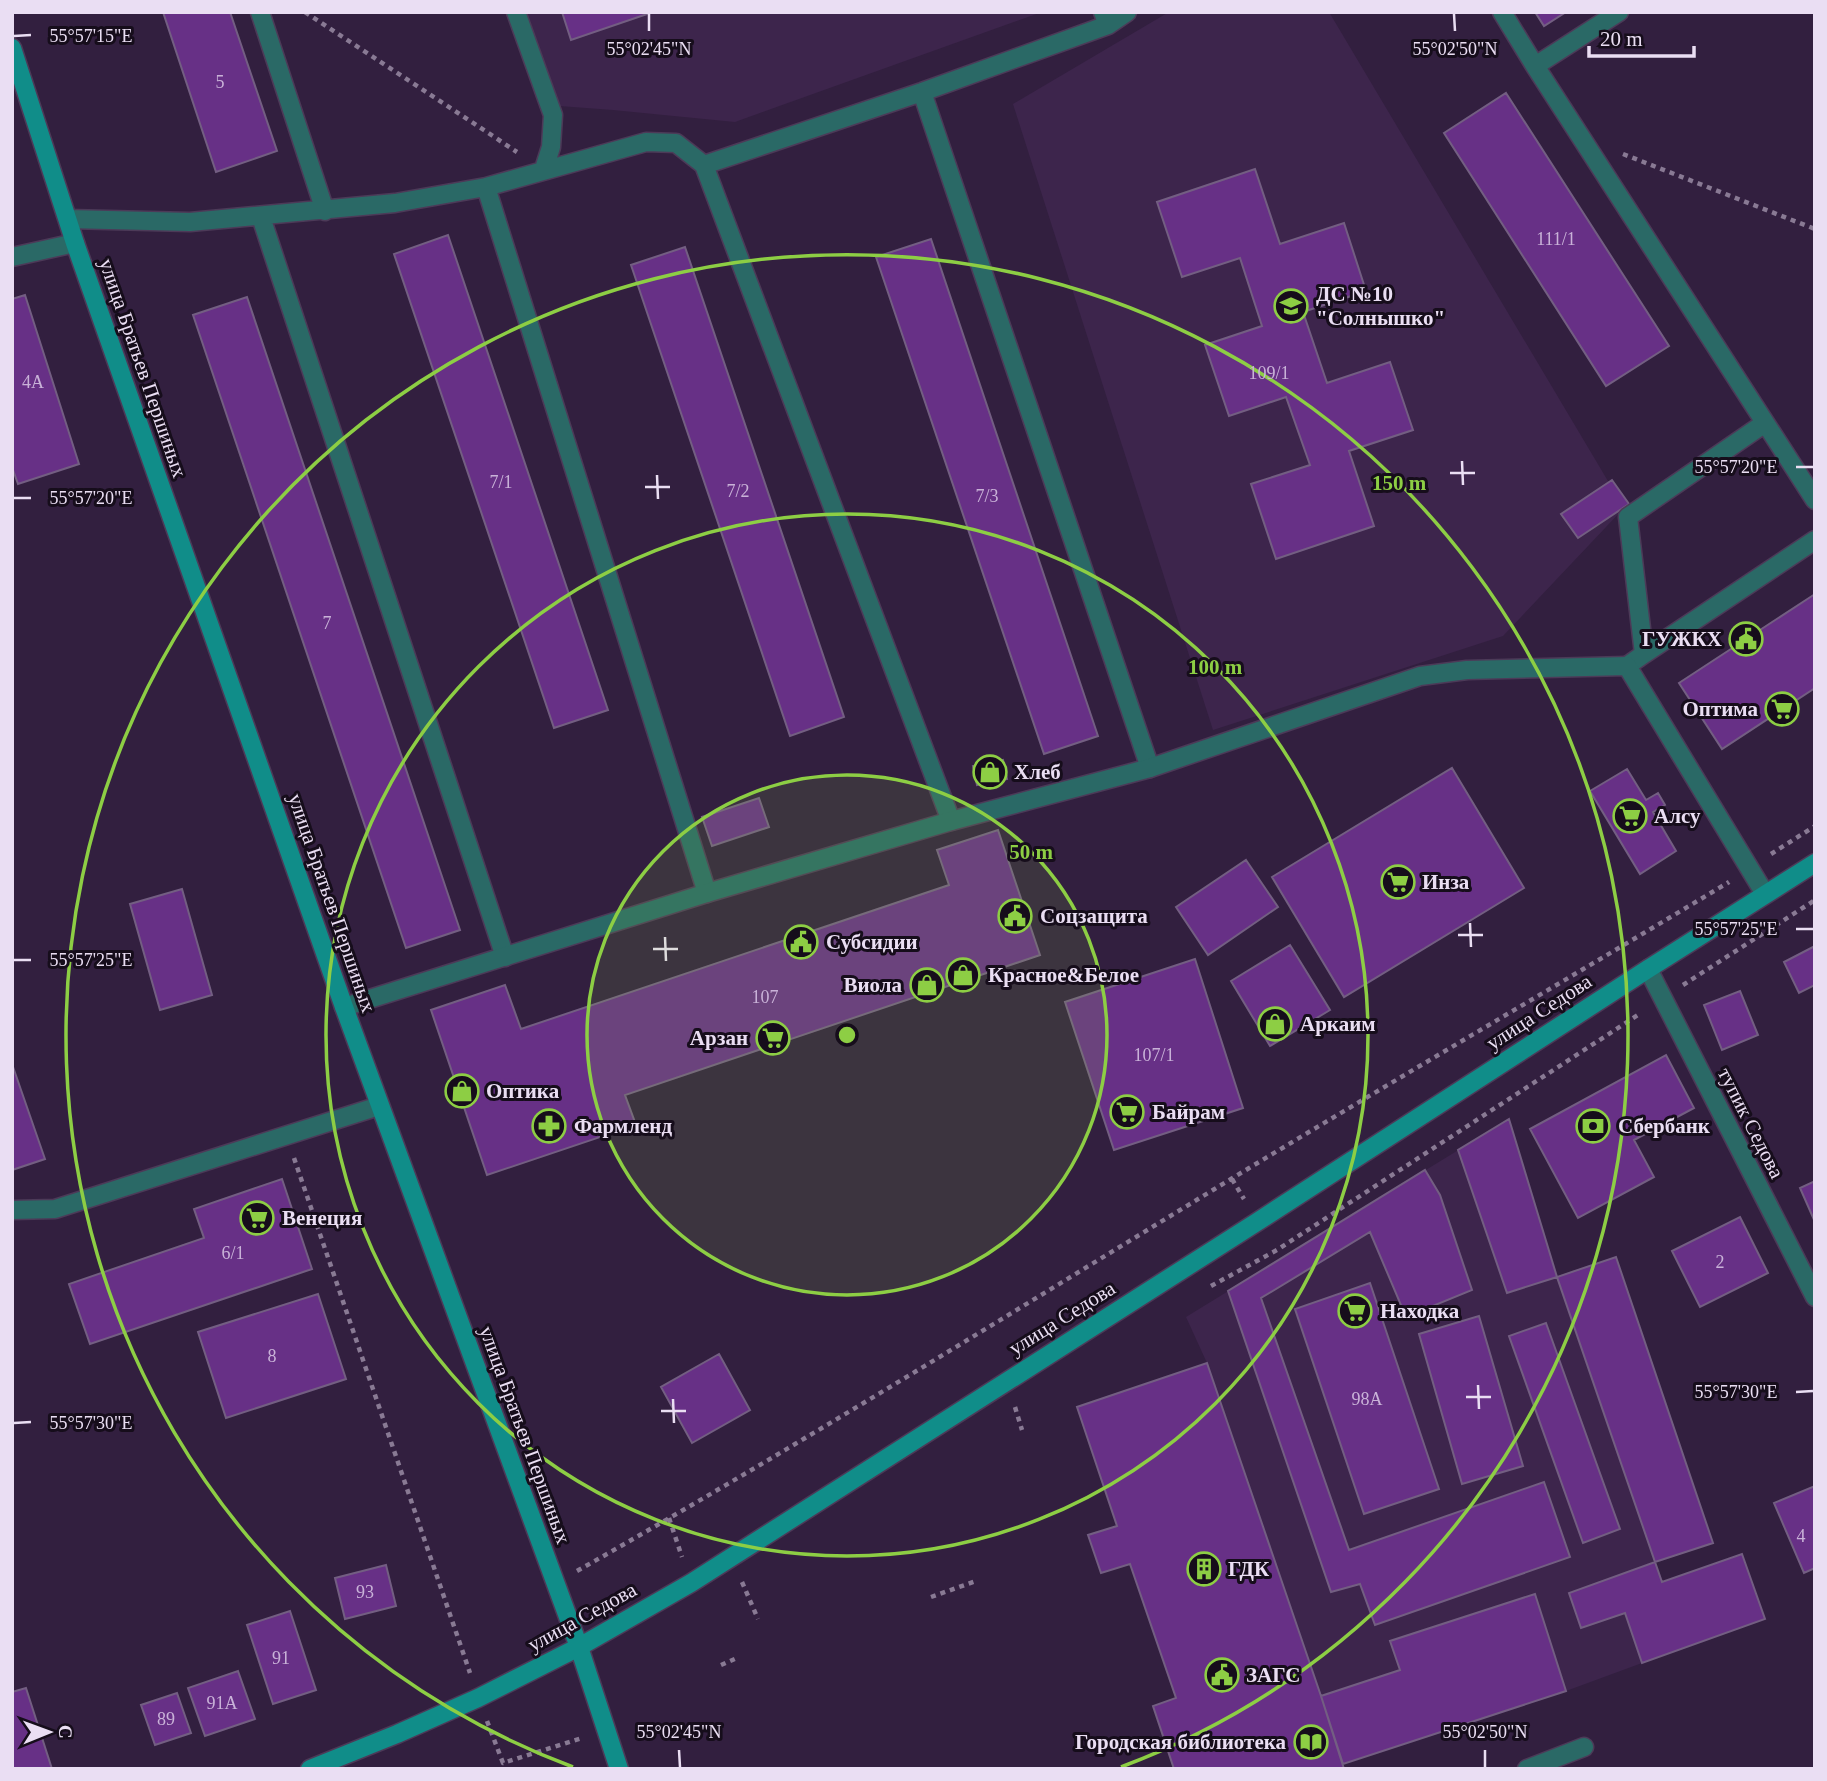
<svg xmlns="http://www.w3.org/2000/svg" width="1827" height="1781" viewBox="0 0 1827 1781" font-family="'Times New Roman',serif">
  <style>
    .built { fill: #3d254c }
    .building { fill: #673086; stroke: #735e82; stroke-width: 2 }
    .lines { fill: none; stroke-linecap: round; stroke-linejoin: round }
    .lane-casing { stroke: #4c3a58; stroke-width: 21 }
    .street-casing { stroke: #4c3a58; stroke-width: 21 }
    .secondary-casing { stroke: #4c3a58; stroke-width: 21 }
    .path { stroke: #897a94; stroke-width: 4.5; stroke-dasharray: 5 5; stroke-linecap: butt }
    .lane { stroke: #2a6966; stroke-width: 18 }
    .street { stroke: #2a6966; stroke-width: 18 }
    .secondary { stroke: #108d89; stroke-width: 18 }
    .ticks { fill: none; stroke: #eadef3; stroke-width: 2.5 }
    .ring { fill: none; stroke: #8dce44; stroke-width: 3.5 }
    .labels { text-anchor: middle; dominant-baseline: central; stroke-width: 6; stroke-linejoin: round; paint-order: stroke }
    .number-label { font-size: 18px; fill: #c9b2d8 }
    .poi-label { font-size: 21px; font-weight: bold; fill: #eadef3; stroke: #160d1b; text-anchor: start }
    .street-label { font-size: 21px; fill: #eadef3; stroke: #160d1b }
    .ticks-label { font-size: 18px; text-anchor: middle; fill: #eadef3; stroke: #160d1b; stroke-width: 6; stroke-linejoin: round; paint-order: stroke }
    .centre { fill: #8dce44; stroke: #160d1b; stroke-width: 3.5 }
    .ring-label { font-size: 21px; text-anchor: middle; font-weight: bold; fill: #8dce44; stroke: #160d1b; stroke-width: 6; stroke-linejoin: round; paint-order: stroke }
  </style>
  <rect width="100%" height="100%" fill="#321f3f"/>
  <path class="built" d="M516,12H1042L735,122L613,110L546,105Z
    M1169,12H1329L1624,508L1503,636L1213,730L1013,104Z
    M1509,1119L1557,1276L1616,1257L1713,1543L1613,1578L1642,1663L1566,1691L1343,1764L1207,1363L1186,1317Z"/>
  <path class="building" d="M163,12H230L277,151L216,172Z
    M562,12H653L571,40Z
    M1535,12H1566L1544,26Z
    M1506,93L1669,346L1606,386L1444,133Z
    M1255,169L1280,244L1344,223L1366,291L1303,312L1327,383L1390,362L1413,430L1349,451L1374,526L1276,559L1251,484L1310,465L1286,397L1229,416L1205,345L1262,326L1240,258L1182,277L1157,202Z
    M448,235L608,710L554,728L394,254Z
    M931,239L1098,736L1044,754L876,257Z
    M685,247L844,717L790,736L631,265Z
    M25,295L79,464L18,484L12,467V299Z
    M247,297L460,930L406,948L193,315Z
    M1612,480L1629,504L1578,538L1561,514Z
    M1815,594V688L1722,749L1679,683Z
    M1003,760L1007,779L977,785L973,766Z
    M1452,768L1524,888L1344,997L1272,877Z
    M1627,769L1646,800L1658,793L1665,805L1653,812L1676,851L1640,874L1590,791Z
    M759,798L769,827L712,846L702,817Z
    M998,830L1040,955L625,1095L636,1125L487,1175L431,1010L505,985L521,1029L949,885L937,850Z
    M1246,860L1278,907L1208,955L1176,907Z
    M182,889L212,995L160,1010L130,904Z
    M1290,945L1330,1010L1270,1046L1231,981Z
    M1815,946V985L1799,993L1784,962Z
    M1195,959L1243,1108L1114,1150L1065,1002Z
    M1740,991L1758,1035L1722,1050L1704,1005Z
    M1666,1055L1694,1108L1634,1140L1654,1177L1578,1218L1530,1129Z
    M12,1064L45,1159L12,1170Z
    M1509,1119L1557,1277L1507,1293L1458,1150Z
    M1425,1170L1440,1195L1472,1290L1406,1317L1370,1232L1261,1298L1349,1550L1544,1482L1570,1557L1375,1625L1360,1584L1331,1592L1228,1291Z
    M282,1179L312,1269L90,1344L69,1284L204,1238L194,1209Z
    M1815,1181V1222L1800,1188Z
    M1740,1217L1768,1273L1700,1307L1672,1251Z
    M1616,1257L1713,1543L1655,1562L1557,1277Z
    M1370,1283L1439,1489L1364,1514L1295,1309Z
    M318,1294L346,1379L226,1418L198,1332Z
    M1479,1316L1523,1466L1462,1484L1419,1334Z
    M1546,1323L1620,1529L1583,1543L1509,1336Z
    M719,1354L750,1410L692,1443L661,1387Z
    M1207,1363L1321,1696L1344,1769H1174L1153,1706L1176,1698L1130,1564L1101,1573L1088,1535L1117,1526L1077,1407Z
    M1815,1486V1568L1804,1573L1774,1503Z
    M1742,1554L1765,1619L1642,1663L1625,1613L1581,1628L1569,1593L1655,1562L1662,1582Z
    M386,1565L396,1606L345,1619L335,1578Z
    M1535,1594L1566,1691L1343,1764L1321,1696L1400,1670L1390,1641Z
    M290,1611L316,1690L273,1704L247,1625Z
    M238,1671L255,1719L205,1736L188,1688Z
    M26,1688L52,1769H12V1692Z
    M177,1693L191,1733L155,1745L141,1705Z"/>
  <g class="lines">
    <defs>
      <path id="lane" d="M260,12L325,211
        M516,12L553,115L551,147L544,169
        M1103,12L1108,25L1127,12
        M1502,12L1535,66L1815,500
        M1535,66L1619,12
        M922,92L1150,768
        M704,165L922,92L1108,25
        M486,187L707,893
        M261,217L505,957
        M68,219L190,222L395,203L486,187L646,142L676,143L704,165L951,821
        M1644,654L1815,540
        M1627,666L1644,654L1628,517L1765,423
        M1648,969L1815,1297
        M12,1210L55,1209L379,1106
        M1527,1769L1584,1747"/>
      <path id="street" d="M12,257L75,243
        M344,1007L707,893L951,821L1150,768L1420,676L1467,670L1627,666L1765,894"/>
      <path id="secondary" d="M12,48L75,243L344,1007L579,1647L619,1769
        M310,1769L397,1734L478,1698L579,1647L691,1583L1257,1222L1648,969L1815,863"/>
    </defs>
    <use href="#lane" class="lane-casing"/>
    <use href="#street" class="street-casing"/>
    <use href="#secondary" class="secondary-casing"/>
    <path class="path" d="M305,12L517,152
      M1623,154L1815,229
      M1771,854L1815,826
      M1683,985L1815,900
      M294,1158L470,1673
      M1232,1179L1244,1199
      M1211,1286L1277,1250L1641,1013
      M1015,1407L1022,1430
      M669,1518L682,1557
      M577,1571C798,1446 1014,1311 1231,1179C1396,1079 1563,982 1729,882
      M742,1582L758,1619
      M931,1597L976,1581
      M721,1665L737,1658
      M487,1721L503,1763L582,1738"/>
    <use href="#lane" class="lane"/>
    <use href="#street" class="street"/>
    <use href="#secondary" class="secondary"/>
  </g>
  <path class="ticks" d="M649,14V31M1454,14L1455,31M14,36L31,35M1462,461L1463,485M1796,467H1813M1450,473H1475M657,475L658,499M645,487H670M14,498H31M1470,923L1471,947M1796,929H1813M1458,935H1483M665,937L666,961M653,949H678M14,960H31M1478,1385L1479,1409M1796,1392L1813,1391M1466,1397H1491M673,1399L674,1423M661,1411H686M14,1423L31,1422M679,1750L680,1767M1485,1750V1767"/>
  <circle cx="847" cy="1035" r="260" fill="#8dce44" fill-opacity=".12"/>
  <g class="ring">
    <circle cx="847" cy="1035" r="260"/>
    <circle cx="847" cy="1035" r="521"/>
    <path d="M573 1767A781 781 0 1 1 1121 1767"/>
  </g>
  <defs>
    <symbol id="school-ring" viewBox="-11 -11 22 22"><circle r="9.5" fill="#160d1b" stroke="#8dce44" stroke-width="1.5"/><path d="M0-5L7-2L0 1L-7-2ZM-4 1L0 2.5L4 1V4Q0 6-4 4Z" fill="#8dce44"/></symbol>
    <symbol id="civic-ring" viewBox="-11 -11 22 22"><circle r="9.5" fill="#160d1b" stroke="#8dce44" stroke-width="1.5"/><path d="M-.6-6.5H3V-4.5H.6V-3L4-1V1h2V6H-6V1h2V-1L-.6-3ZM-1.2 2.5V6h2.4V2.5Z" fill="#8dce44"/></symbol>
    <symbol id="supermarket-ring" viewBox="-11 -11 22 22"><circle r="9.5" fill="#160d1b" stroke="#8dce44" stroke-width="1.5"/><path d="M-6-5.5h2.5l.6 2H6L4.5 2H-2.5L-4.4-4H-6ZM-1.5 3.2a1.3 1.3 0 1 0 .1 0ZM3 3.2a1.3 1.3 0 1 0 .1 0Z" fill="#8dce44"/></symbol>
    <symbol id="shop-ring" viewBox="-11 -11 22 22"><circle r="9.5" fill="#160d1b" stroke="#8dce44" stroke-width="1.5"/><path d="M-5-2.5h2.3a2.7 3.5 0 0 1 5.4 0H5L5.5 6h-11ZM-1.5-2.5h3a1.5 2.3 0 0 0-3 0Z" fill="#8dce44"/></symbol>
    <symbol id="pharmacy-ring" viewBox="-11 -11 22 22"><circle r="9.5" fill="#160d1b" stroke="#8dce44" stroke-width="1.5"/><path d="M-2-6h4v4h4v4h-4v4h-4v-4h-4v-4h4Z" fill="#8dce44"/></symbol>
    <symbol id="bank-ring" viewBox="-11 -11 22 22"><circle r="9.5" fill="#160d1b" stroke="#8dce44" stroke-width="1.5"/><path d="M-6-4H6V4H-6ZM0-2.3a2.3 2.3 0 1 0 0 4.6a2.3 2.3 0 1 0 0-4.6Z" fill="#8dce44"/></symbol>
    <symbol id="building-ring" viewBox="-11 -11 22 22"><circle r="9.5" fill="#160d1b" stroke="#8dce44" stroke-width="1.5"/><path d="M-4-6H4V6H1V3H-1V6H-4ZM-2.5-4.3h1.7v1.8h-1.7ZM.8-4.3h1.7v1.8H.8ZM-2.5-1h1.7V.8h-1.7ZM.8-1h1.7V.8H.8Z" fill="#8dce44"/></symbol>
    <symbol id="library-ring" viewBox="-11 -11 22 22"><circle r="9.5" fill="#160d1b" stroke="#8dce44" stroke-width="1.5"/><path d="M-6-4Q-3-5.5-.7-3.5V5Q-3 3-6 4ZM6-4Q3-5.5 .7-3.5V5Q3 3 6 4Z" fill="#8dce44"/></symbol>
  </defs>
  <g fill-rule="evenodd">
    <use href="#school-ring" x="1272" y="287" width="38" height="38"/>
    <use href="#civic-ring" x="1727" y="620" width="38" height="38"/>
    <use href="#supermarket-ring" x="1763" y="690" width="38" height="38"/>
    <use href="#shop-ring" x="971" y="753" width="38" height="38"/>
    <use href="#supermarket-ring" x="1611" y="797" width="38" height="38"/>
    <use href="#supermarket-ring" x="1379" y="863" width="38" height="38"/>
    <use href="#civic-ring" x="996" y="897" width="38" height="38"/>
    <use href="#civic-ring" x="782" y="923" width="38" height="38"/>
    <use href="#shop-ring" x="944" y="956" width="38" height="38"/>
    <use href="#shop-ring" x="908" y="966" width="38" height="38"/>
    <use href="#shop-ring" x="1256" y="1005" width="38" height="38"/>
    <use href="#supermarket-ring" x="754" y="1019" width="38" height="38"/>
    <use href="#shop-ring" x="443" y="1072" width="38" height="38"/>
    <use href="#supermarket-ring" x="1108" y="1093" width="38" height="38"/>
    <use href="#pharmacy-ring" x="530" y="1107" width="38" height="38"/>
    <use href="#bank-ring" x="1574" y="1107" width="38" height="38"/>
    <use href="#supermarket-ring" x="238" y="1199" width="38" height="38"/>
    <use href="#supermarket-ring" x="1336" y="1292" width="38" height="38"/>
    <use href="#building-ring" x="1185" y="1550" width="38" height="38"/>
    <use href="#civic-ring" x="1203" y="1656" width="38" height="38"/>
    <use href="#library-ring" x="1292" y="1723" width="38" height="38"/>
  </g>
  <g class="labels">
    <g class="number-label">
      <text x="220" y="82">5</text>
      <text x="1556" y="239">111/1</text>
      <text x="1269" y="373">109/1</text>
      <text x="33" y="382">4А</text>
      <text x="501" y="482">7/1</text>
      <text x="738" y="491">7/2</text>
      <text x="987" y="496">7/3</text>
      <text x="327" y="623">7</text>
      <text x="765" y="997">107</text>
      <text x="1154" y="1055">107/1</text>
      <text x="233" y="1253">6/1</text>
      <text x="1720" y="1262">2</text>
      <text x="272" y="1356">8</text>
      <text x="1367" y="1399">98А</text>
      <text x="1801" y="1536">4</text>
      <text x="365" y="1592">93</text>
      <text x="281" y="1658">91</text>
      <text x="222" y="1703">91А</text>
      <text x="166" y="1719">89</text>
    </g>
    <g class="poi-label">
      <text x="1316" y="294">ДС №10<tspan x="1316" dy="24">"Солнышко"</tspan></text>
      <text x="1722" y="639" text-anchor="end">ГУЖКХ</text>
      <text x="1758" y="709" text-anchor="end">Оптима</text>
      <text x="1014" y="772">Хлеб</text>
      <text x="1654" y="816">Алсу</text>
      <text x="1422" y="882">Инза</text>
      <text x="1040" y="916">Соцзащита</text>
      <text x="826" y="942">Субсидии</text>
      <text x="988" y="975">Красное&amp;Белое</text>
      <text x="902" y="985" text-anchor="end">Виола</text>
      <text x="1300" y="1024">Аркаим</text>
      <text x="748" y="1038" text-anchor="end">Арзан</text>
      <text x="486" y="1091">Оптика</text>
      <text x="1152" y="1112">Байрам</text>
      <text x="574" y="1126">Фармленд</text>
      <text x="1618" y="1126">Сбербанк</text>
      <text x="282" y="1218">Венеция</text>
      <text x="1380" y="1311">Находка</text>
      <text x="1228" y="1569">ГДК</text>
      <text x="1246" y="1675">ЗАГС</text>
      <text x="1286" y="1742" text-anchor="end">Городская библиотека</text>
    </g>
    <g class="street-label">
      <text transform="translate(143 368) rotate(71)">улица Братьев Першиных</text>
      <text transform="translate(332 903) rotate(71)">улица Братьев Першиных</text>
      <text transform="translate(1539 1012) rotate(-33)">улица Седова</text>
      <text transform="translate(1751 1123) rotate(63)">тупик Седова</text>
      <text transform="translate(1062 1318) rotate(-32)">улица Седова</text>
      <text transform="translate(525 1435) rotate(70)">улица Братьев Першиных</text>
      <text transform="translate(582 1617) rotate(-29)">улица Седова</text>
    </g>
  </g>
  <g class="ticks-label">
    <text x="91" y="42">55°57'15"E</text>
    <text x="649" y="55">55°02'45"N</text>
    <text x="1455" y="55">55°02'50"N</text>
    <text x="1736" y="473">55°57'20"E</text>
    <text x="91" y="504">55°57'20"E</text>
    <text x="1736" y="935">55°57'25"E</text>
    <text x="91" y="966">55°57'25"E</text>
    <text x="1736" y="1398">55°57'30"E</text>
    <text x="91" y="1429">55°57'30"E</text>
    <text x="679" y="1738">55°02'45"N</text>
    <text x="1485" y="1738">55°02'50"N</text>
  </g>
  <circle cx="847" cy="1035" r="10" class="centre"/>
  <g class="ring-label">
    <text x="1399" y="490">150 m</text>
    <text x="1215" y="674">100 m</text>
    <text x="1031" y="859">50 m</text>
  </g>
  <rect width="1827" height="1781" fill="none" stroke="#eadef3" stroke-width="28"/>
  <g transform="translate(49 1732) rotate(89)" stroke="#160d1b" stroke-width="5" paint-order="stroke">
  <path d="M0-5L12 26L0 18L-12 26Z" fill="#eadef3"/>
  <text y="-10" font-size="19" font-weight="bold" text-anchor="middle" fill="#eadef3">С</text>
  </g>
  <path d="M1589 46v10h105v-10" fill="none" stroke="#eadef3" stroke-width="3.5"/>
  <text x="1600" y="46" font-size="21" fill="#eadef3" stroke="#160d1b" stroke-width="5" paint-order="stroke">20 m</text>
</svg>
